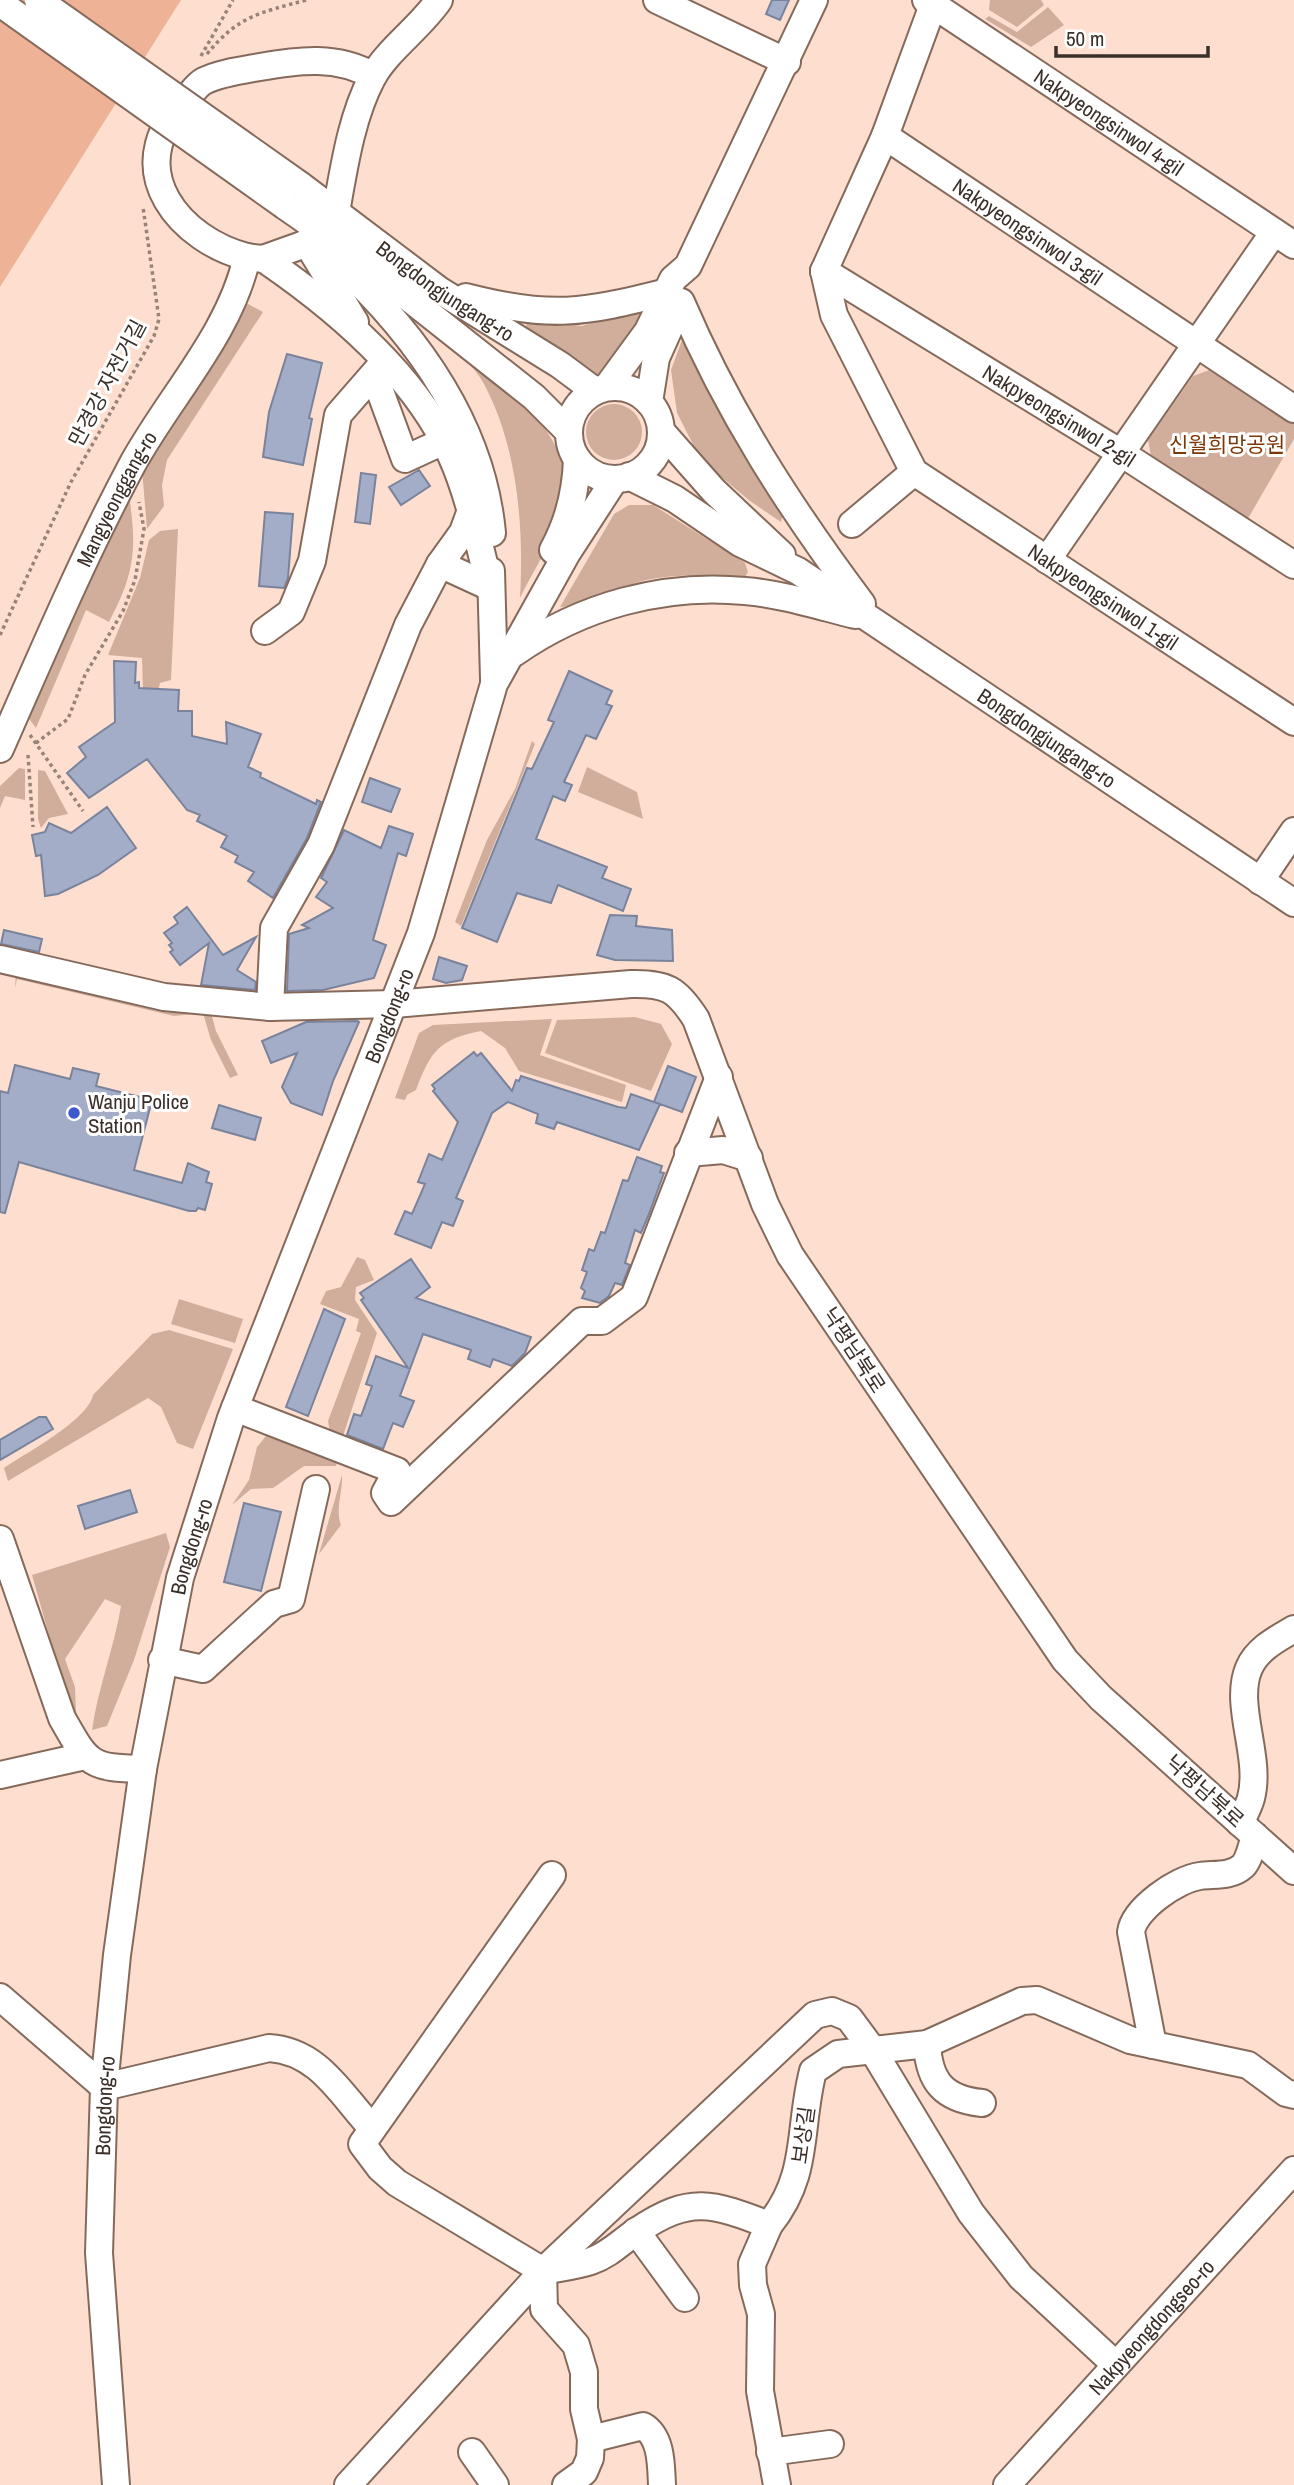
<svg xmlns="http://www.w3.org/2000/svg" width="1294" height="2485" viewBox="0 0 1294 2485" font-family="'Archivo Narrow','Noto Sans KR',sans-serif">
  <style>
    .green { fill: #d1ad9b }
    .water { fill: #eeb396 }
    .building { fill: #a3adc7; stroke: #7a839c; stroke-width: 2 }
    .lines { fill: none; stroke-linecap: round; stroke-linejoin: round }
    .minor-casing { stroke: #856a5c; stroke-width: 30 }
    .path { stroke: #988378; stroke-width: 3.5; stroke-dasharray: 3.5 3.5; stroke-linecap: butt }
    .minor { stroke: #fff; stroke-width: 26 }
    .minor-bridge-casing { stroke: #856a5c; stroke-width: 30; stroke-linecap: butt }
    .minor-bridge { stroke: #fff; stroke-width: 26 }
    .poi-dot { fill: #3f59cc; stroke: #fff; stroke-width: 2.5 }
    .labels { text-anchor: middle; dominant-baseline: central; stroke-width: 6; stroke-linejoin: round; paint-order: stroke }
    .street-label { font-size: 21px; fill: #3b2f29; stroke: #fff }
    .park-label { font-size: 21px; fill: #7c3709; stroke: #fff }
    .poi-label { font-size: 21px; fill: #3b2f29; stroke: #fff; text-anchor: start }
  </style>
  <rect width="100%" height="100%" fill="#fedfcf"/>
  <path class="green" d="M990,0H1041L1044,5L1017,27L989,10Z
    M1048,7L1064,25L1031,47L985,19L989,16L1017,32Z
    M248,304L263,312L167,460L162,485L164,506L147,529L142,469L238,307Z
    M638,307L647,309L607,368L597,376L526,327L527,322L532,320L582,326Z
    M438,332C483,367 574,428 565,494C561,530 535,567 520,598C524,528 518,448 484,384C474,365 452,347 438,332Z
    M685,332L721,414L783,513L781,522L750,501L701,460L677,413L671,370Z
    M1212,369L1294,423V439L1246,522L1152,461L1148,440L1193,376Z
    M586 432a28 28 0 1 1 56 0a28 28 0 1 1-56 0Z
    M129,495C137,549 135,573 109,622L86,610L36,728L26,715Z
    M629,505H653L745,563L748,572L745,577C711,575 676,573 642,581C624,586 572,608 560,607L614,514Z
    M178,529L171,680L160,683L155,705L144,725L142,658L108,655L140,578L149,540L160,531Z
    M532,741L535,744L461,926L455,922L487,840L515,789Z
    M587,767L637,792L643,819L578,792Z
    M19,768L25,769V800L5,796L0,808V786Z
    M38,770L45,771L68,814L49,818L41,828L38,819Z
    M16,973L174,1012L210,1009L216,1031L238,1075L230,1078L211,1040L203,1013L174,1016L17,979L15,988Z
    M635,1017L661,1024L672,1044L651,1091L545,1053L557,1020Z
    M552,1019L540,1055L626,1085L622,1102L519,1071L505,1048L481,1031C440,1039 431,1050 416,1090L407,1095L405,1100L395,1098L419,1033L433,1025Z
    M357,1257L365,1260L374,1280L356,1287L355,1300L377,1333L343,1436L330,1432L328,1421L361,1333L356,1331L359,1319L320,1304L326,1291L341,1287Z
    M179,1299L243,1319L235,1343L171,1324Z
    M169,1330L233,1349L193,1449L177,1443L161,1407L148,1398L8,1481L4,1468C26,1453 88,1420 93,1395L152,1334Z
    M266,1436L337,1462L336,1466H304L273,1488L251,1489L232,1505L249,1480L257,1447Z
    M342,1475C343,1491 335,1510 341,1525L319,1554Z
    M166,1533L170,1547L134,1660L107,1726L92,1730C98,1688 114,1648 121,1606L105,1599L65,1659L75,1687L76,1714L69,1706L32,1575Z"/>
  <path class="water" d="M0,0H181L0,287Z"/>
  <path class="building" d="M772,0H789L780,20L766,14Z
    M287,354L322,363L309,418L312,419L303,465L263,457L269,412Z
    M419,470L430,486L401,505L389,487Z
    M361,473L376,475L370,524L355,522Z
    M265,512L293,514L288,578L284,588L259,586Z
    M114,661L136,662L135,683L139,682V688L179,690L178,711H192V736L227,744L226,722L261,734L248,767L261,773L260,777L316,804L317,800L321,802L307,838L273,898L248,881L254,872L235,862L238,856L221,847L227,836L197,821L200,815L187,810L147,759L89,798L67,773L86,757L79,747L115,722Z
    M569,671L612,691L606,704L612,706L596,739L586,735L564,782L572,785L565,801L553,796L536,839L607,867L602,878L631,889L623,911L558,885L551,903L517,893L497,942L462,928L527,768L532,769L554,722L548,720Z
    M370,778L400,789L391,812L362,802Z
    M107,807L136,848L98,875L58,894L45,896L41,855L36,856L32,835L45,832L49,823L71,833Z
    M389,826L413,834L406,856L398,853L373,940L386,945L374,978L323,990L287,991L289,934L309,928L302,925L333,908L316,897L327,882L321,878L344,830L381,848Z
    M187,907L223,955L256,937L237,970L256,982L255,990L201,985L209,943L180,965L170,952L173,950L169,945L172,943L164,933L178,923L174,917Z
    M610,915L637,916L636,926L672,930L673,961L615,960L597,955Z
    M4,930L42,939L39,952L1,944Z
    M439,957L467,966L462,980L446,983L433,979Z
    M357,1021L359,1022L333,1081L322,1115L291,1103L282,1087L297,1053L271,1063L262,1041L306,1022Z
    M474,1052L477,1056L481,1053L512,1091L516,1080L519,1081L521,1076L618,1107L626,1108L631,1094L660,1104L639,1150L557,1122L554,1129L536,1123L538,1114L508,1102L492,1113L456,1198L463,1201L453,1226L442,1222L431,1248L395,1234L405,1211L412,1214L425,1184L418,1182L429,1154L442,1160L458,1122L433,1091L435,1089L432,1085Z
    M15,1065L70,1079L73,1068L99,1074L96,1086L152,1100L134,1170L182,1183L188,1163L209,1172L206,1182L212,1184L205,1210L198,1208L196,1211H189L19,1162L5,1213L0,1212V1091L8,1093Z
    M668,1066L696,1077L682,1112L654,1102Z
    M219,1105L261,1118L255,1140L212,1128Z
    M637,1157L662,1166L660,1172L664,1173L649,1214L641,1233L635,1230L625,1263L630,1265L622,1285L615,1283L609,1296L600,1303L582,1298L585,1291L581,1288L587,1272L582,1270L589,1249L594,1251L601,1232L605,1233L623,1180L628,1181Z
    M411,1259L430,1287L416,1298L531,1337L525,1353L512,1366L493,1359L490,1367L468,1359L471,1350L423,1334L400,1396L414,1401L403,1427L393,1423L383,1449L347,1435L354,1414L361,1416L372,1386L366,1384L376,1356L408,1368L361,1300L364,1298L360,1293Z
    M324,1309L345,1319L308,1416L286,1407Z
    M39,1417H46L53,1429L0,1460V1440Z
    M130,1490L137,1512L85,1529L78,1506Z
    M244,1503L281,1512L261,1591L224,1582Z"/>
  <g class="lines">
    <defs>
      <g id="minor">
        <path d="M657,0L787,62"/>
        <path id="s1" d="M926,0L1294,245"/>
        <path d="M373,76C338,55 299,60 260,67C243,70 220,73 204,81C198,84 193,91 189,96C160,124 145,162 167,200C183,228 215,249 247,257C254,259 261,257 267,261C338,310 415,375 451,455C470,497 478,542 490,587"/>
        <path d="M885,136L933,5"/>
        <path id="s2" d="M300,185L439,290L560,365L595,391"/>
        <path d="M285,206L347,249L534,397L568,431"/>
        <path d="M336,212C344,168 351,118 372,78C387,50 421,27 439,0"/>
        <path d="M312,239C400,314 481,413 492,533"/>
        <path d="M313,253L355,322"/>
        <path d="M263,259L305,244L319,229"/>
        <path id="s3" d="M824,271L834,315L914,472L1294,722"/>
        <path id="s4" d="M824,271L885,136L1294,409"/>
        <path id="s5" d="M824,271L1121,453L1294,565"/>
        <path d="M466,297C551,319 583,313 667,292"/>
        <path d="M681,302C728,412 790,508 862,604"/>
        <path d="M607,387L648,331L673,279L688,266L814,0"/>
        <circle cx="615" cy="433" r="46"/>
        <path d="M380,391L405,459L444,441"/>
        <path d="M649,402L656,358L677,311"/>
        <path d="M661,431L714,491L782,555"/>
        <path id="s6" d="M629,476L675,499L740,543L798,571L1294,903"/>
        <path d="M852,524L914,472"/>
        <path d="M553,550C569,521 576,492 577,459"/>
        <path d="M1047,560L1274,232"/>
        <path d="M440,564L490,587"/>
        <path d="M491,571L494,679"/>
        <path d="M265,631L291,612L312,561L338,415L385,361"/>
        <path d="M514,653C581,606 663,583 745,591C782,594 819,606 855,615"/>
        <path id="s7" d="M0,749C42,654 83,557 132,465C169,397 230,334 247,257"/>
        <path d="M1260,881L1294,831"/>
        <path d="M0,959L164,997L270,1007L394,1004L631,984C666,983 677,989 696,1019L765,1204L790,1255L1065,1660L1101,1698L1294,1871"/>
        <path d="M270,1007L274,928L321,845L408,625L440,564L463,532L471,510"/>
        <path d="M688,1153L723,1150L749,1158"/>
        <path d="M235,1408L397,1471L385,1493L391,1502L582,1321H602L634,1297L719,1077"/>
        <path d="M0,1539L62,1718C88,1764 89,1768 143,1769"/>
        <path d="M162,1660L203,1669L274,1604L291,1599L316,1489"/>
        <path d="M0,1775L85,1756"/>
        <path d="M1240,1823C1244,1815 1249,1806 1251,1798C1262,1757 1233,1705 1249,1668C1257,1649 1277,1639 1294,1629"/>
        <path d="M0,1997L104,2087L269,2048C319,2051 341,2095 372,2128"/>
        <path d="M927,2044C929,2082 944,2099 982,2103"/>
        <path d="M1153,2045L1131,1932C1134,1909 1177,1879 1200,1876C1214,1874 1231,1877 1243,1866C1249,1860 1252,1845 1255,1836"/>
        <path d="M769,2225L752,2264L753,2285L761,2314L760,2391L777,2485"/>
        <path d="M636,2231L685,2298"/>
        <path d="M543,2271L397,2183L380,2168L362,2144L552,1875"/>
        <path d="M591,2439L643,2426C662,2437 661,2466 662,2485"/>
        <path d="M472,2452L495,2485"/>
        <path d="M770,2452L830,2444"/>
        <path id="s8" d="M116,2485L99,2253L104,2087L117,1955L143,1769L180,1578L231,1418L421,933L494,684L567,553L615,479"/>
        <path d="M348,2485L543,2271L815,2015L832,2011L849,2018L872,2049L971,2213L1021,2277L1116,2365"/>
        <path d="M566,2485L584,2472L590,2458L591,2439L584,2409V2372L576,2345L544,2309L543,2271C559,2268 576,2266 591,2261C609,2255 622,2241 637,2231C690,2195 712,2203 769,2225C810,2175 798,2128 813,2071L838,2054L927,2044L1022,2001L1037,2000L1130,2040L1248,2065L1286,2093L1294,2095"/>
        <path id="s9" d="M1007,2485L1294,2170"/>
      </g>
    </defs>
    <use href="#minor" class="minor-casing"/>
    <path class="path" d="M207,54C239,15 260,13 306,0
      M201,56L233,0
      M0,635L71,482L154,336L159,319L143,207
      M30,735L83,811
      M36,743L68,719L85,675L123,611L135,580L144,529L139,502
      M28,755L33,827"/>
    <use href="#minor" class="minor"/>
    <defs>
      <path id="minor-bridge" d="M38,0L300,185
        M0,3L285,206"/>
    </defs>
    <use href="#minor-bridge" class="minor-bridge-casing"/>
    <use href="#minor-bridge" class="minor-bridge"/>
  </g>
  <circle class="poi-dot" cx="74" cy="1113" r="7"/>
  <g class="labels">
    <g class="street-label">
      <text stroke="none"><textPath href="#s1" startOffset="220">Nakpyeongsinwol 4-gil</textPath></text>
      <text stroke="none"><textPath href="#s4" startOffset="320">Nakpyeongsinwol 3-gil</textPath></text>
      <text stroke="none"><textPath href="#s2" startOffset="180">Bongdongjungang-ro</textPath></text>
      <text transform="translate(107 383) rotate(-62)">만경강 자전거길</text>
      <text stroke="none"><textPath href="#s5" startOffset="276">Nakpyeongsinwol 2-gil</textPath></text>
      <text stroke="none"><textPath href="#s7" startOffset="276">Mangyeonggang-ro</textPath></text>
      <text stroke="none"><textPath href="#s3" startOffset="448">Nakpyeongsinwol 1-gil</textPath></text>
      <text stroke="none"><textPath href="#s6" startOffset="494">Bongdongjungang-ro</textPath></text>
      <text stroke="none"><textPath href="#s8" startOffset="1514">Bongdong-ro</textPath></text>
      <text transform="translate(854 1350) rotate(57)">낙평남북로</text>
      <text stroke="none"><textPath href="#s8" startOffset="947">Bongdong-ro</textPath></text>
      <text transform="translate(1205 1791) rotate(42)">낙평남북로</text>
      <text stroke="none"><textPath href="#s8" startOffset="380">Bongdong-ro</textPath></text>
      <text transform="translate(803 2135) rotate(-82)">보상길</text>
      <text stroke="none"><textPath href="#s9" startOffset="214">Nakpyeongdongseo-ro</textPath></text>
    </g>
    <g class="park-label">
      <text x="1227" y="444">신월희망공원</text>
    </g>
    <g class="poi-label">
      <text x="88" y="1101">Wanju Police<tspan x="88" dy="24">Station</tspan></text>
    </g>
  </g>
  <path d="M1056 46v10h152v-10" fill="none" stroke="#3b2f29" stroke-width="3.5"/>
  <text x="1066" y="46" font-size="21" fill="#3b2f29" stroke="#ffffff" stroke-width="5" paint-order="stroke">50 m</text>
</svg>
